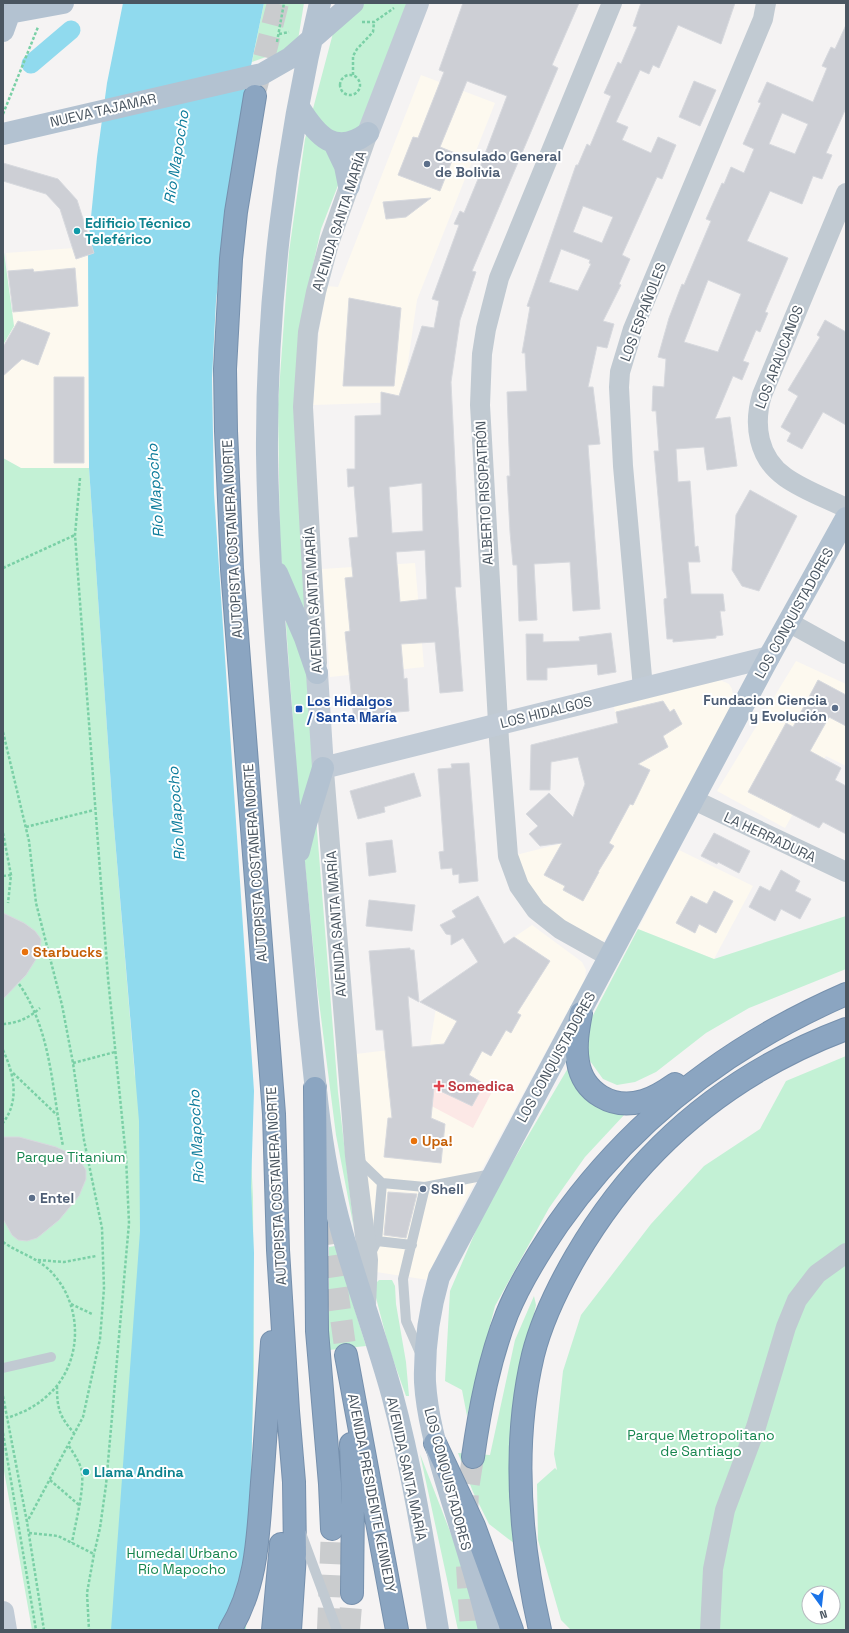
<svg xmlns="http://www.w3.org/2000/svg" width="849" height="1633" viewBox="0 0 849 1633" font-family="'Space Grotesk',sans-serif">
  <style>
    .commercial { fill: #fdf9ef }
    .medical { fill: #fce8e6 }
    .green { fill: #c3f1d5; fill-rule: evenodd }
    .water { fill: #90daee }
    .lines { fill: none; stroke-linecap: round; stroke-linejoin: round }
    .canal { stroke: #90daee; stroke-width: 19 }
    .building { fill: #cdcfd5; stroke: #d7d9de; fill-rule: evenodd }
    .highway-tunnel { stroke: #caccce; stroke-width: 22; stroke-dasharray: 22 11; stroke-linecap: butt }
    .highway-casing { stroke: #7690ad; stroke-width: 24 }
    .path { stroke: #7ad0a6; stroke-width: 2.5; stroke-dasharray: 3 2; stroke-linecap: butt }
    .lane { stroke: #c1cad2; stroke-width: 10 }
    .street { stroke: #c1cad2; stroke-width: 20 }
    .secondary { stroke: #c1cbd6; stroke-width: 22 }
    .primary { stroke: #b3c2d1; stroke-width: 22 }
    .highway { stroke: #8ba5c1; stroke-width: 22 }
    .service-dot { fill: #5c6f8a; stroke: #fff; stroke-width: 1.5 }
    .culture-dot { fill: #0f9aa8; stroke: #fff; stroke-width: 1.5 }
    .transit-dot { fill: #1a4fb4; stroke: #fff; stroke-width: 1.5 }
    .food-dot { fill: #e8710a; stroke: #fff; stroke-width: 1.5 }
    .health-dot { fill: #e0444e; stroke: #fff; stroke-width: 1.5 }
    .labels { text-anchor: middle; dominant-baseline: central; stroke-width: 4; stroke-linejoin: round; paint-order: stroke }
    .street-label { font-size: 14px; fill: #4a5661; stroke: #fff }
    .service-label { font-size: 14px; font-weight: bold; fill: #4e5e75; stroke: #fff; text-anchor: start }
    .culture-label { font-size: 14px; font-weight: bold; fill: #0d838f; stroke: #fff; text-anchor: start }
    .transit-label { font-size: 14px; font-weight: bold; fill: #164399; stroke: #fff; text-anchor: start }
    .food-label { font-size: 14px; font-weight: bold; fill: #c56008; stroke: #fff; text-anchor: start }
    .health-label { font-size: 14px; font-weight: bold; fill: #be3a42; stroke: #fff; text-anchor: start }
    .park-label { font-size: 14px; fill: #17864f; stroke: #fff }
    .water-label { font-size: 15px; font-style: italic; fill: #0c7c9b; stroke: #fff }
  </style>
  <rect width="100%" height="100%" fill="#f5f3f3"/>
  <path class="commercial" d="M421,75L495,103L417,300L407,369L405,402L313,405L319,332L327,286L338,287Z
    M88,247L89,468H21L3,458V346L14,326L6,253Z
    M415,563L424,667L330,677L322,569Z
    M796,661L846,684V766L826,756L785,828L717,791Z
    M720,680L729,684L732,689L734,702L605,940L596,943L535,902L516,855L563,843L582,792L624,751L613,703Z
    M679,850L753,886L714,959L638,929Z
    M532,925L582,962L586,970L585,979L467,1197L439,1252L428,1280L376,1272L370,1249L356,1054L430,1045L439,989Z"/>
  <path class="medical" d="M430,1045V1055L494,1088L473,1128L424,1102L385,1049Z"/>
  <path class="green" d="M264,3H304L298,40L280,52L252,62Z
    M341,3H409L321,229L301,320L313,780L338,1092L354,1229L336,1135L317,986L299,803L280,543L278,404L289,252L305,139Z
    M3,245L14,326L3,345Z
    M214,279L208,422L244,1012L253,1197L254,1370L246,1630H32L3,1465V458L21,468H89L113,815L135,1077Z
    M846,916V969L749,1008L706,1033L656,1072L635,1082L617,1085L603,1079L590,1061L586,1048L590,1021L638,929L714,959Z
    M846,1056V1630H571L561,1620L538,1540L537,1484L555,1468L557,1470L554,1454L563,1371L581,1315L651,1224L704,1166L760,1129L786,1081ZM809,1593H833V1617H809Z
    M571,1063L578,1091L597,1106L625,1114L585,1157L549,1208L495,1306L467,1416L462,1390L445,1381L450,1291L486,1207Z
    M335,1246L366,1346L329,1350V1247Z
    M379,1280H392L395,1286L396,1304L406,1362L409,1396H406L389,1348L373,1286Z
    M534,1296L536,1305L519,1382L515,1544L489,1524L473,1492L458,1453L490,1455L515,1340Z
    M420,1454L458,1552L482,1630H458Z"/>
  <path class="water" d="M123,3H264L239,124L229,186L216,301L212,378L214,493L254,1091L251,1187L254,1253L253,1384L250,1537L245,1630H111L140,1231L139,1121L113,815L89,468L88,247L97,157L107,83Z"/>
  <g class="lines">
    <path class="canal" d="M31,64L71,30"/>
  </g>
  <path class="building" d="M463,3H579L552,65L558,68L472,271L476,272L460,320L451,382L461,587H455L463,691L440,693L435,642L401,644L404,679L407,678L409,711L375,714V719L354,721L345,632L350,631L345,578L353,577L349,538L358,537L354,486L348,487L347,469H355V416L381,415V392L399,396L422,326L434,328L439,301L432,299L459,225L454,224L460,211L464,213L483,167H480L507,96L467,81L440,147L455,153L440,191L398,175L413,137L418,138L444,72L439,70ZM422,483L423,531L392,533L389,487ZM425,550L427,599L400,602L396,552Z
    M641,3H735L721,44L678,25L659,68L653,65L649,74L640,70L616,122L628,127L622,140L651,153L658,137L676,145L662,179L657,177L622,255L630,259L619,284L621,285L603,321L614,324L607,348L597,346L588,387H593L600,444L588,445L600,609L573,611L570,562L534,564L537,620L519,621L517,565H513L510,532L507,476H510L507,392L527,391L525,353H522L530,307L527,306L576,165H578L587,144L590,146L611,96L604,93L618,62L621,64L637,27L633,26ZM583,206L613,217L602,243L573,232ZM561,249L590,260L589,263L591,264L578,291L549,282Z
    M846,25V108L826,153L832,155L822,179L813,176L802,204L770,191L747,241L788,258L765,312L768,313L760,332L756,330L743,361L749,363L742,380L733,376L715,419L730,417L737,466L707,470L704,447L676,449L678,482L690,481L695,547L698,546L700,562H688L691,594H723L725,611H720L723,635L716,636V638L673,642V639H667L664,603V599L667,598L654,451H659L656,411H652L653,386L664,387L666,359L658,357L669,318L682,284L684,285L711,221L706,219L722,183L724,184L731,167L744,173L754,149L743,144L761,103L758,102L767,82L813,102L827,68L822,66L831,47L835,49ZM782,113L808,124L795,154L769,144ZM708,280L741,294L718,352L684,342Z
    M694,81L716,90L700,126L679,117Z
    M3,163L58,179L77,200L94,253L76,259L60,209L46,194L3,181Z
    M431,198L406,217L386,219L383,202Z
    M75,268L78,306L13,312L8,271L33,269L34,272Z
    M349,298L401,308L394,386H343Z
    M825,320L846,332V425L823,412L802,449L787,441L791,433L781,427L798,396L788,390L820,337L817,335Z
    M18,321L50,333L38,365L22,359L3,376V347Z
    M54,377H84V463H54Z
    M750,490L797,516L759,591L742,586L732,570L736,515Z
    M611,633L616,672L598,675L597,664L547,668V680H527L526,634H543V642L580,641L579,637Z
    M818,680L846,695V726L829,717L810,751L841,768L835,780L846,786V834L823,822L819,828L748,792L786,723L793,727Z
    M663,701L670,712L674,709L682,724L663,736L668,747L638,764L650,770L633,805L630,804L609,843L614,846L598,872H599L583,901L563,890L565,886L544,875L562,843L540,846L529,834L538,826L526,814L549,793L573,817L585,784L578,757L551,762L550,790H530L531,745L618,723L616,712Z
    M469,763L478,881L459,883V874L453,875L452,868L441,869L439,852L444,851L438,769L452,768L451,764Z
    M414,773L421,796L384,807L385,812L358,819L350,791Z
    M714,833L750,851L739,873L718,862L717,864L701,856Z
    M392,840L396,872L369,876L366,843Z
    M781,870L800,881L795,891L811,899L800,919L781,909L775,921L749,907L760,886L770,891Z
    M714,891L733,901L716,933L699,924L695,933L676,923L691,896L707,904Z
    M478,896L504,944L514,937L550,961L517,1013L521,1015L511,1033L506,1030L491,1056L482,1051L469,1075L484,1084L472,1106L434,1088L431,1118L445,1124L441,1163L384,1157L388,1118H392L383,1030H376L369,951L410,948V950H414L419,1002L408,996L412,1047L444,1044L457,1021L420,1002L478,962L463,938L451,945V935L446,934L440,925L456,917L452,911Z
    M369,900L415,905L412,931L366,926Z
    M3,913L24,923L35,931L41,939L40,948L38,956L26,975L3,999Z
    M3,1137H19L56,1147L71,1154L81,1162L86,1170V1179L79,1196L59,1220L37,1238L27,1241L18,1240L12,1235L3,1219Z
    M388,1192L417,1194L406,1238L384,1235Z"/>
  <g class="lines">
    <path class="highway-tunnel" d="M256,89L278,3
      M323,1190L346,1353
      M467,1517L468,1489L473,1457
      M467,1566L471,1630
      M328,1630L332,1529
      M349,1630L352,1593"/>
    <defs>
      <path id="highway" d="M255,96L236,212L231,259L225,369L226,431L232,569L274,1114L278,1250L288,1411L294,1482L295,1554L290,1630
        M581,1013C578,1029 575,1046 578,1062C583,1093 613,1110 643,1101C654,1098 665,1091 675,1084
        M315,1088L317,1331L330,1484L332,1529
        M346,1355L397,1630
        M435,1443L474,1526L512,1630
        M351,1444L353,1498L352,1593
        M473,1457C480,1408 489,1360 507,1314C520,1282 539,1252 558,1224C631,1120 731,1044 846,994
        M230,1630C260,1581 258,1525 263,1470C266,1428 269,1385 272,1342
        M273,1630L281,1544
        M540,1630C520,1542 512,1444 533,1355C542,1319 558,1287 576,1256C639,1148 729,1073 846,1029"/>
    </defs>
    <use href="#highway" class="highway-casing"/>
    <path class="path" d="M362,22H374L394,8
      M279,34L289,32
      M277,42L284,3
      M340 85a10 10 0 1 1 20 0a10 10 0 1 1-20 0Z
      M353,75V56L357,49L373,32L374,22
      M3,114L38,27
      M80,478L75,535L108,978L126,1157L129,1223L106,1485L100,1528L94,1554
      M3,568L75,535
      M3,732L29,841L36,903L62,1005L73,1063L84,1140L102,1228L104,1288L100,1339L83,1417L27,1522
      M26,827L94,810
      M3,833L11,875L8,903
      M3,876L11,875
      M19,984C52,1031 52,1092 63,1146
      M3,1024C18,1023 29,1018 40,1008
      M3,1050C14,1074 20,1100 3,1123
      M73,1063L115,1052
      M13,1073L57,1115
      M3,1242C20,1254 40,1258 54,1275C84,1309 82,1366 47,1396C35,1407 22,1413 7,1418
      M38,1260L64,1262L96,1256
      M71,1304L92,1314
      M57,1386C57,1408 59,1416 74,1433
      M3,1396L27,1522L44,1630
      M3,1433L36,1630
      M69,1446C73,1453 78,1459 81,1468C86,1485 75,1524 72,1543
      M50,1480L79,1505
      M29,1533L58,1536L94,1554L87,1593L89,1630"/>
    <path class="lane" d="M357,1159L382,1183L425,1187L492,1174
      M377,1241L412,1245
      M370,1255L377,1241L382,1183
      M421,1355L406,1321L403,1279L425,1187
      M3,1368L51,1357
      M301,1533L337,1630"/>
    <path class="street" d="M846,193L762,395C753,425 758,458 785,477C803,490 826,498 846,508
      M790,623L846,654
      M317,663L303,407L308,332L316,292L329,243L368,133
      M643,688L623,466L619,387L620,372L633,329L763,19L766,3
      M324,771L355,1156L368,1260L366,1305
      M694,800L846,872
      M610,957L560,929L536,910L519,886L508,856L499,740L480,405L482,354L486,329L499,278L612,3
      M710,1630L713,1569L725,1510L756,1427L786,1327L797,1300L817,1274L846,1253"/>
    <path class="secondary" d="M368,133L418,3
      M317,673L323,768L769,657
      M3,1612L6,1630"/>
    <path class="primary" d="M320,3C285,148 266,305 267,454C269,587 282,719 293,851C298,909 304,966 309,1024C315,1079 319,1134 331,1188C346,1258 373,1325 392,1394C413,1472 425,1551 438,1630
      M3,14L63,3
      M3,31L13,3
      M299,107C317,136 335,157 368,133
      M3,134L262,74L290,58L353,3
      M334,143L345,166L349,186
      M277,573L305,638L317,673
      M299,851L305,827L323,768
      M489,1630C478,1579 460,1528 445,1478C436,1447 427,1415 425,1382C424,1346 429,1312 439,1277L769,657L846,518"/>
    <use href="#highway" class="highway"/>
  </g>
  <g class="service-dot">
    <circle cx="427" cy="164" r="4"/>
    <circle cx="835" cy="708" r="4"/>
    <circle cx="423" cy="1189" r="4"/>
    <circle cx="32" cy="1198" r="4"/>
  </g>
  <g class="culture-dot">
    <circle cx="77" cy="231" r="4"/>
    <circle cx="86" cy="1472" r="4"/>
  </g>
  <rect class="transit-dot" x="295" y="705" width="8" height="8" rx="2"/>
  <g class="food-dot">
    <circle cx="25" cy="952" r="4"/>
    <circle cx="414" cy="1141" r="4"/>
  </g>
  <path class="health-dot" d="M437 1080h4v4h4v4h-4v4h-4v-4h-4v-4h4z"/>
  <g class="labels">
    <g class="street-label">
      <text transform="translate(103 110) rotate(-13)">NUEVA TAJAMAR</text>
      <text transform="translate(339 221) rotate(-72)">AVENIDA SANTA MARÍA</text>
      <text transform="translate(643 312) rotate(-69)">LOS ESPAÑOLES</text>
      <text transform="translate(779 357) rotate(-69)">LOS ARAUCANOS</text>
      <text transform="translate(484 493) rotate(-93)">ALBERTO RISOPATRÓN</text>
      <text transform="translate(232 539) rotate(-93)">AUTOPISTA COSTANERA NORTE</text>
      <text transform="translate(313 600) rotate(-93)">AVENIDA SANTA MARÍA</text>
      <text transform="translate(794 613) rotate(-61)">LOS CONQUISTADORES</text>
      <text transform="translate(546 712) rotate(-14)">LOS HIDALGOS</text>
      <text transform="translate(770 837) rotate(25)">LA HERRADURA</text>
      <text transform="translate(255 863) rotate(-94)">AUTOPISTA COSTANERA NORTE</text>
      <text transform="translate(336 924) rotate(-94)">AVENIDA SANTA MARÍA</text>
      <text transform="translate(556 1057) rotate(-61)">LOS CONQUISTADORES</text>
      <text transform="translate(276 1186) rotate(-93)">AUTOPISTA COSTANERA NORTE</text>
      <text transform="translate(407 1469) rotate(78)">AVENIDA SANTA MARÍA</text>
      <text transform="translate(448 1479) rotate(75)">LOS CONQUISTADORES</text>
      <text transform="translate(372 1493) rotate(79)">AVENIDA PRESIDENTE KENNEDY</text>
    </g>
    <g class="service-label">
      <text x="435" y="156">Consulado General<tspan x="435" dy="16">de Bolivia</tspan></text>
      <text x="827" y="700" text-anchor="end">Fundacion Ciencia<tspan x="827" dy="16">y Evolución</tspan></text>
      <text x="431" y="1189">Shell</text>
      <text x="40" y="1198">Entel</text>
    </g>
    <g class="culture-label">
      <text x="85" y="223">Edificio Técnico<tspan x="85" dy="16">Teleférico</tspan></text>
      <text x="94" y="1472">Llama Andina</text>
    </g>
    <g class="transit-label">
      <text x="307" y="701">Los Hidalgos<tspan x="307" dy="16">/ Santa María</tspan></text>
    </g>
    <g class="food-label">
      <text x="33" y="952">Starbucks</text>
      <text x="422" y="1141">Upa!</text>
    </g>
    <g class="health-label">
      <text x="448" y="1086">Somedica</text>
    </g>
    <g class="park-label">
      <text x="71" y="1157">Parque Titanium</text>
      <text x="701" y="1435">Parque Metropolitano<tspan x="701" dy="16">de Santiago</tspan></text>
      <text x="182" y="1553">Humedal Urbano<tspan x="182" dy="16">Río Mapocho</tspan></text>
    </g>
    <g class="water-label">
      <text transform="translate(176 157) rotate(-81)">Río Mapocho</text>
      <text transform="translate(155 491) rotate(-94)">Río Mapocho</text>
      <text transform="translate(176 814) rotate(-94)">Río Mapocho</text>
      <text transform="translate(196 1137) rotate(-93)">Río Mapocho</text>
    </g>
  </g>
  <rect width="849" height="1633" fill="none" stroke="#4a5661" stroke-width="8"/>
  <g transform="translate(821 1605) rotate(165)"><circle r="19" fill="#ffffff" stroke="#b7bbc0"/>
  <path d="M0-3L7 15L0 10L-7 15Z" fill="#1a73e8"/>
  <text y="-6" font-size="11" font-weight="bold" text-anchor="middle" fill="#4a5661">N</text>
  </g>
</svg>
